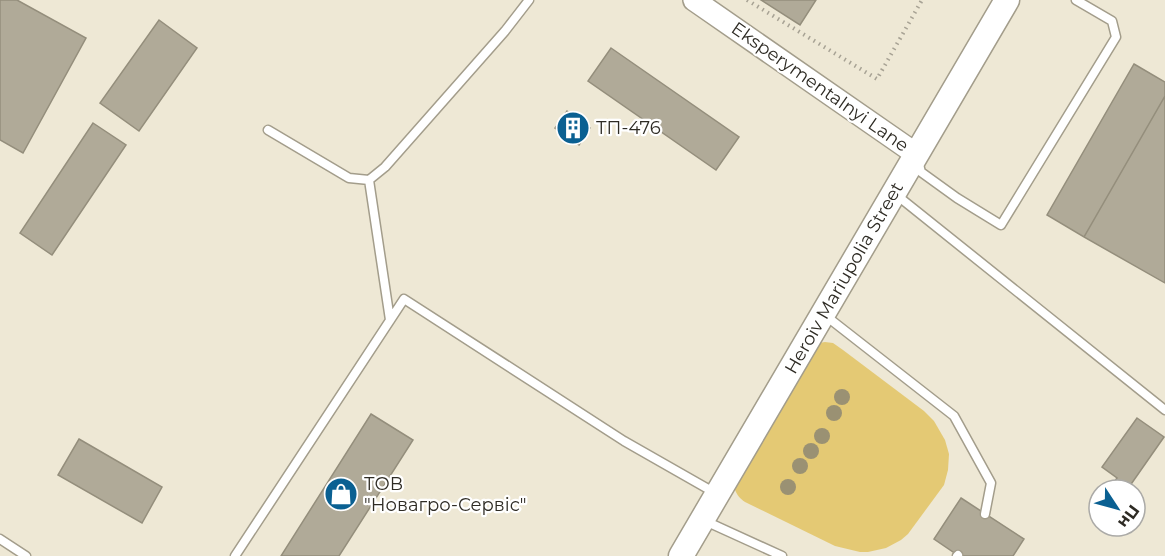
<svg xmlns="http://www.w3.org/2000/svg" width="1165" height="556" viewBox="0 0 1165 556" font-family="Montserrat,sans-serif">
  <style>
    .green { fill: #e4c974 }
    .building { fill: #b0aa98; stroke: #948e7c; stroke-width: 1.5 }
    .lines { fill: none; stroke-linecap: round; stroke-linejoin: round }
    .service-casing { stroke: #a39d8b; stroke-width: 11 }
    .tertiary-casing { stroke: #a39d8b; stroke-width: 24 }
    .secondary-casing { stroke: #a39d8b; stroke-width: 27 }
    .path { stroke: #a7a294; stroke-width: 4; stroke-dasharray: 1.5 4.5; stroke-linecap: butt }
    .service { stroke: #fff; stroke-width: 8 }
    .tertiary { stroke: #fff; stroke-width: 21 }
    .secondary { stroke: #fff; stroke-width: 24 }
    .tree { fill: #9a9173 }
    .labels { text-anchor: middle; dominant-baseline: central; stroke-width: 4.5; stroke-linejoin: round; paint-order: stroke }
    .street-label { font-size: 18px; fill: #2e2b24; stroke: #fff }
    .poi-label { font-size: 18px; fill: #2e2b24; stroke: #fff; text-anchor: start }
  </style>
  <rect width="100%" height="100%" fill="#eee8d5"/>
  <path class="green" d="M825,342L833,343L843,350L924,411L934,421L945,440L949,454L948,470L944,485L908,534L901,540L886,548L868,552H860L835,546L745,502C739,498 735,493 734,485L819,343Z"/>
  <path class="building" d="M0,0H17L86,38L23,153L0,140Z
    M761,0H816L800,25Z
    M159,20L197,48L139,131L100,103Z
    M611,48L739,137L716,170L588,81Z
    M1134,64L1165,82V96L1084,237L1047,215Z
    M1165,96V283L1084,237Z
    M567,111L590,128L579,145L555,128Z
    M93,123L126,145L52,255L20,233Z
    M371,414L413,440L339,556H281Z
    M1137,418L1164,437L1127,490H1109L1117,478L1102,467Z
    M79,439L162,487L142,523L58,475Z
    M961,498L1024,539L1013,556H959L934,539Z"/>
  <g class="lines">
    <defs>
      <path id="service" d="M268,130L349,178L369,180L385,167L505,31L529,0
        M918,161L921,172L957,198L1001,225L1116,37L1112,21L1076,0
        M369,180L390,320
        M894,193L1165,410
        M826,316L954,416L991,483L985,514
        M703,520L782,556
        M0,539L26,556
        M235,556L404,299L624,441L717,494
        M957,556L958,555"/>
      <path id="tertiary" d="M694,0L916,154"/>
      <path id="secondary" d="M681,556L1007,0"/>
    </defs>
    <use href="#service" class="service-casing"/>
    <use href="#tertiary" class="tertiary-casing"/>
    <use href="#secondary" class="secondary-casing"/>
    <path class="path" d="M747,0L877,79L922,0"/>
    <use href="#service" class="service"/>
    <use href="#tertiary" class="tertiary"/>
    <use href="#secondary" class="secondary"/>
  </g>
  <g class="tree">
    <circle cx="842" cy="397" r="8"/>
    <circle cx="834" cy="413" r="8"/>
    <circle cx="822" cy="436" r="8"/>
    <circle cx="811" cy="451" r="8"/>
    <circle cx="800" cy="466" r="8"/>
    <circle cx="788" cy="487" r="8"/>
  </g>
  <defs>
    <symbol id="building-disc" viewBox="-11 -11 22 22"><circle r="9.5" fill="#0a6092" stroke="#fff"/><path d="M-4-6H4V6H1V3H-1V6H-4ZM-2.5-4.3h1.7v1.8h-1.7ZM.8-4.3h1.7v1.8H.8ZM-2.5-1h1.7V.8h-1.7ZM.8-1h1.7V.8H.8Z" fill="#fff"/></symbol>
    <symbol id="shop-disc" viewBox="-11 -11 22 22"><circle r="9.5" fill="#0a6092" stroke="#fff"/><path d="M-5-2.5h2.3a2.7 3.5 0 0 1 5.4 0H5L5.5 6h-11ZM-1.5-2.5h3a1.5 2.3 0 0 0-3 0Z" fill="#fff"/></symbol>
  </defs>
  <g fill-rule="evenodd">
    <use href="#building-disc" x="554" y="109" width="38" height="38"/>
    <use href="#shop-disc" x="322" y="475" width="38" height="38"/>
  </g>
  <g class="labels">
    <g class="street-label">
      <text transform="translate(820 87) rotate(35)">Eksperymentalnyi Lane</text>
      <text transform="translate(844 278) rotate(-60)">Heroiv Mariupolia Street</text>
    </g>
    <g class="poi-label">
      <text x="596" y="128">ТП-476</text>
      <text x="364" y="484">ТОВ<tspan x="364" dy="21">"Новагро-Сервіс"</tspan></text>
    </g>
  </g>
  <g transform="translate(1117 508) rotate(126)"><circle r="28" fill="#ffffff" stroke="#abaaa7" stroke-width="1.5"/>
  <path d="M0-4.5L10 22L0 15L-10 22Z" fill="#0a6092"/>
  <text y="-9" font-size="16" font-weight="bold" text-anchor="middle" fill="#2e2b24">Пн</text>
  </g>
</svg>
